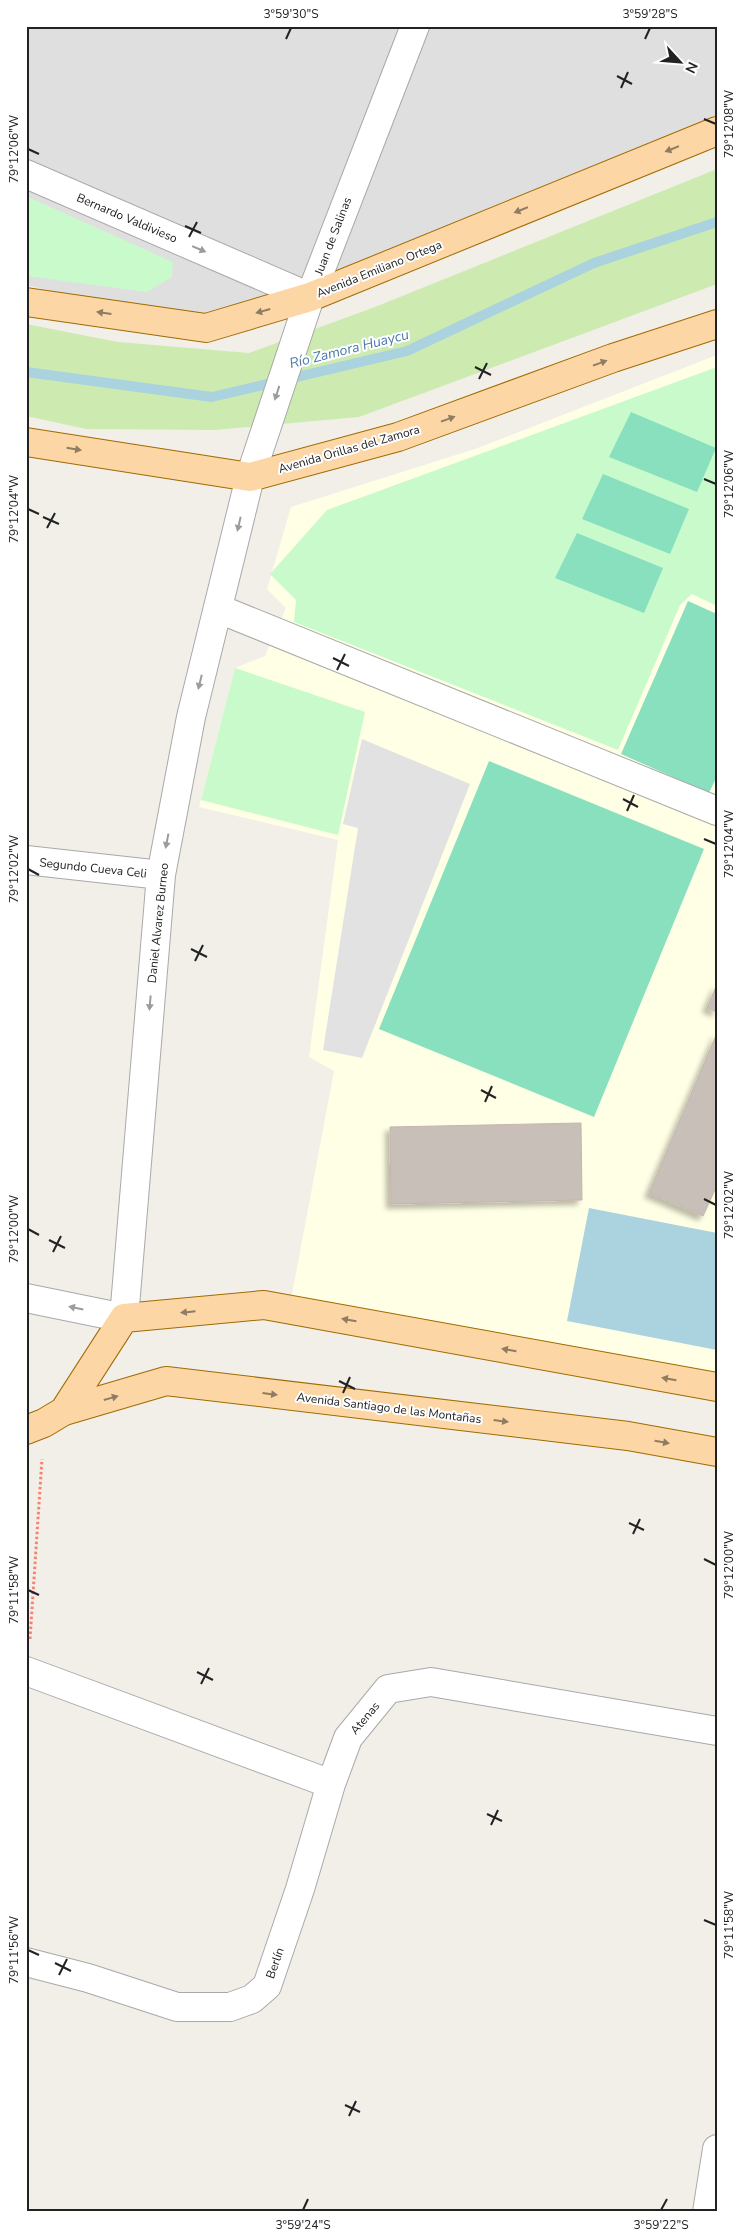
<svg xmlns="http://www.w3.org/2000/svg" width="743" height="2238" viewBox="0 0 743 2238" font-family="'Nunito Sans',sans-serif">
  <style>
    .residential { fill: #e0dfdf }
    .education { fill: #ffffe5 }
    .grass { fill: #cdebb0 }
    .park { fill: #c8facc }
    .pitch { fill: #88e0be }
    .parking { fill: #e2e2e2 }
    .water { fill: #aad3df }
    .lines { fill: none; stroke-linecap: round; stroke-linejoin: round }
    .stream { stroke: #aad3df; stroke-width: 10 }
    .building { fill: #c7bfb8; stroke: #c4b6ab; filter: url(#shadow) }
    .minor-casing { stroke: #a9a9a9; stroke-width: 30 }
    .major-casing { stroke: #a06b00; stroke-width: 30 }
    .path { stroke: #fa8072; stroke-width: 3; stroke-dasharray: 2.5 2.5; stroke-linecap: butt }
    .minor { stroke: #fff; stroke-width: 28 }
    .major { stroke: #fcd6a4; stroke-width: 28 }
    .oneway { fill: #8f7c63 }
    .oneway2 { fill: #9c9c9c }
    .ticks { fill: none; stroke: #222; stroke-width: 2 }
    .labels { text-anchor: middle; dominant-baseline: central; stroke-width: 4; stroke-linejoin: round; paint-order: stroke }
    .street-label { font-size: 12px; fill: #222; stroke: #fff }
    .water-label { font-size: 14px; font-style: italic; fill: #4a7aab; stroke: #fff }
    .neatline { fill: none; stroke: #222; stroke-width: 2 }
    .ticks-label { font-size: 12px; text-anchor: middle; fill: #222 }
  </style>
  <defs>
    <filter id="shadow"><feDropShadow dx="-4.5" dy="4.5" stdDeviation="2.5" flood-color="#0004"/></filter>
  </defs>
  <rect width="100%" height="100%" fill="#f2efe9"/>
  <path class="residential" d="M26,26H717V131L206,328L26,285Z"/>
  <path class="education" d="M717,355V1400L287,1321L334,1071L309,1057L338,840L199,807L235,668L265,656L286,608L267,589L291,507L475,449Z"/>
  <path class="grass" d="M717,169V284L359,417L215,430L86,429L26,416V324L118,342L249,353L375,307Z"/>
  <path class="park" d="M26,196L173,262L172,277L147,292L26,276Z
    M717,367V606L692,594L680,605L618,750L294,622L296,600L270,574L327,510Z
    M235,668L365,712L338,835L201,800Z"/>
  <path class="pitch" d="M631,412L716,448L697,492L609,457Z
    M603,474L689,509L670,554L582,519Z
    M577,533L663,568L644,613L555,578Z
    M688,601L717,614V776L709,793L621,754Z
    M489,761L704,849L594,1117L379,1029Z"/>
  <path class="parking" d="M362,739L470,784L362,1058L323,1050L358,828L343,824Z"/>
  <path class="water" d="M589,1208L717,1233V1350L567,1321Z"/>
  <g class="lines">
    <path class="stream" d="M26,372L212,397L407,351L594,263L717,222"/>
  </g>
  <path class="building" d="M717,984V1012L707,1008Z
    M717,1033V1185L703,1216L649,1193Z
    M581,1123L582,1200L391,1204L390,1127Z"/>
  <g class="lines">
    <defs>
      <path id="minor" d="M26,174L310,297
        M219,609L717,811
        M26,860L161,875
        M26,1298L124,1318L161,875L191,717L250,477L310,297L415,26
        M26,1671L331,1784L348,1738L388,1689L431,1682L717,1731
        M26,1962L88,1978L177,2007H230L252,1999L267,1986L300,1889L331,1784
        M707,2212L717,2149"/>
      <path id="major" d="M26,302L206,328L310,297L717,131
        M26,442L250,477L398,437L613,358L717,324
        M64,1411L166,1381L628,1436L717,1452
        M26,1430L44,1423L64,1411L124,1318L264,1305L717,1387"/>
    </defs>
    <use href="#minor" class="minor-casing"/>
    <use href="#major" class="major-casing"/>
    <path class="path" d="M30,1639L42,1459"/>
    <use href="#minor" class="minor"/>
    <use href="#major" class="major"/>
  </g>
  <defs><path id="oneway-solid" d="M-6-.8H1V-3.2L6.5 0L1 3.2V.8H-6Z" transform="scale(1.25)"/></defs>
  <g class="oneway">
    <use href="#oneway-solid" transform="translate(672 149) rotate(158)"/>
    <use href="#oneway-solid" transform="translate(521 210) rotate(158)"/>
    <use href="#oneway-solid" transform="translate(263 311) rotate(164)"/>
    <use href="#oneway-solid" transform="translate(104 313) rotate(-172)"/>
    <use href="#oneway-solid" transform="translate(600 363) rotate(-20)"/>
    <use href="#oneway-solid" transform="translate(448 419) rotate(-20)"/>
    <use href="#oneway-solid" transform="translate(74 449) rotate(9)"/>
    <use href="#oneway-solid" transform="translate(188 1312) rotate(174)"/>
    <use href="#oneway-solid" transform="translate(349 1320) rotate(-170)"/>
    <use href="#oneway-solid" transform="translate(509 1350) rotate(-170)"/>
    <use href="#oneway-solid" transform="translate(669 1379) rotate(-170)"/>
    <use href="#oneway-solid" transform="translate(270 1394) rotate(7)"/>
    <use href="#oneway-solid" transform="translate(111 1398) rotate(-16)"/>
    <use href="#oneway-solid" transform="translate(501 1421) rotate(7)"/>
    <use href="#oneway-solid" transform="translate(662 1442) rotate(10)"/>
  </g>
  <g class="oneway2">
    <use href="#oneway-solid" transform="translate(199 249) rotate(23)"/>
    <use href="#oneway-solid" transform="translate(277 393) rotate(108)"/>
    <use href="#oneway-solid" transform="translate(239 524) rotate(103)"/>
    <use href="#oneway-solid" transform="translate(200 682) rotate(104)"/>
    <use href="#oneway-solid" transform="translate(167 841) rotate(101)"/>
    <use href="#oneway-solid" transform="translate(150 1003) rotate(95)"/>
    <use href="#oneway-solid" transform="translate(76 1308) rotate(-168)"/>
  </g>
  <path class="ticks" d="M286,39L291,28M645,39L650,28M617,76L632,84M621,88L628,72M704,119L716,124M28,149L39,154M185,226L201,233M189,237L197,222M475,367L491,375M479,379L487,363M704,479L716,484M28,509L39,514M43,517L59,524M47,528L55,513M333,658L349,666M337,670L345,654M623,799L638,807M627,811L634,795M704,839L716,844M28,869L39,875M191,949L207,957M195,961L203,945M481,1090L496,1098M485,1102L492,1086M704,1199L716,1205M28,1229L39,1235M49,1240L65,1248M53,1252L61,1236M339,1381L355,1389M343,1393L350,1377M629,1523L644,1530M633,1534L640,1519M704,1559L716,1565M28,1590L39,1595M197,1672L213,1680M201,1684L209,1668M487,1814L502,1821M491,1825L498,1810M704,1920L716,1925M28,1950L39,1955M55,1963L71,1971M59,1975L67,1959M345,2105L360,2112M349,2116L356,2101M303,2210L308,2199M661,2210L667,2199"/>
  <g class="labels">
    <g class="street-label">
      <text transform="translate(127 218) rotate(23)">Bernardo Valdivieso</text>
      <text transform="translate(333 236) rotate(-69)">Juan de Salinas</text>
      <text transform="translate(379 269) rotate(-22)">Avenida Emiliano Ortega</text>
      <text transform="translate(349 449) rotate(-16)">Avenida Orillas del Zamora</text>
      <text transform="translate(93 868) rotate(6)">Segundo Cueva Celi</text>
      <text transform="translate(158 923) rotate(-84)">Daniel Alvarez Burneo</text>
      <text transform="translate(389 1408) rotate(7)">Avenida Santiago de las Montañas</text>
      <text transform="translate(365 1718) rotate(-50)">Atenas</text>
      <text transform="translate(275 1963) rotate(-71)">Berlín</text>
    </g>
    <g class="water-label">
      <text transform="translate(349 349) rotate(-14)">Río Zamora Huaycu</text>
    </g>
  </g>
  <rect width="743" height="2238" fill="none" stroke="#ffffff" stroke-width="55"/>
  <g transform="translate(680 62) rotate(116)" stroke="#ffffff" stroke-width="4" paint-order="stroke">
  <path d="M0-4L9 19L0 12L-9 19Z" fill="#222222"/>
  <text y="-8" font-size="14" font-weight="bold" text-anchor="middle" fill="#222222">N</text>
  </g>
  <rect x="28" y="28" width="688" height="2182" class="neatline"/>
  <g class="ticks-label">
    <text x="291" y="18">3°59'30"S</text>
    <text x="650" y="18">3°59'28"S</text>
    <text transform="translate(729 124) rotate(-90)" y="4">79°12'08"W</text>
    <text transform="translate(14 149) rotate(-90)" y="4">79°12'06"W</text>
    <text transform="translate(729 484) rotate(-90)" y="4">79°12'06"W</text>
    <text transform="translate(14 509) rotate(-90)" y="4">79°12'04"W</text>
    <text transform="translate(729 844) rotate(-90)" y="4">79°12'04"W</text>
    <text transform="translate(14 869) rotate(-90)" y="4">79°12'02"W</text>
    <text transform="translate(729 1205) rotate(-90)" y="4">79°12'02"W</text>
    <text transform="translate(14 1229) rotate(-90)" y="4">79°12'00"W</text>
    <text transform="translate(729 1565) rotate(-90)" y="4">79°12'00"W</text>
    <text transform="translate(14 1590) rotate(-90)" y="4">79°11'58"W</text>
    <text transform="translate(729 1925) rotate(-90)" y="4">79°11'58"W</text>
    <text transform="translate(14 1950) rotate(-90)" y="4">79°11'56"W</text>
    <text x="303" y="2229">3°59'24"S</text>
    <text x="661" y="2229">3°59'22"S</text>
  </g>
</svg>
